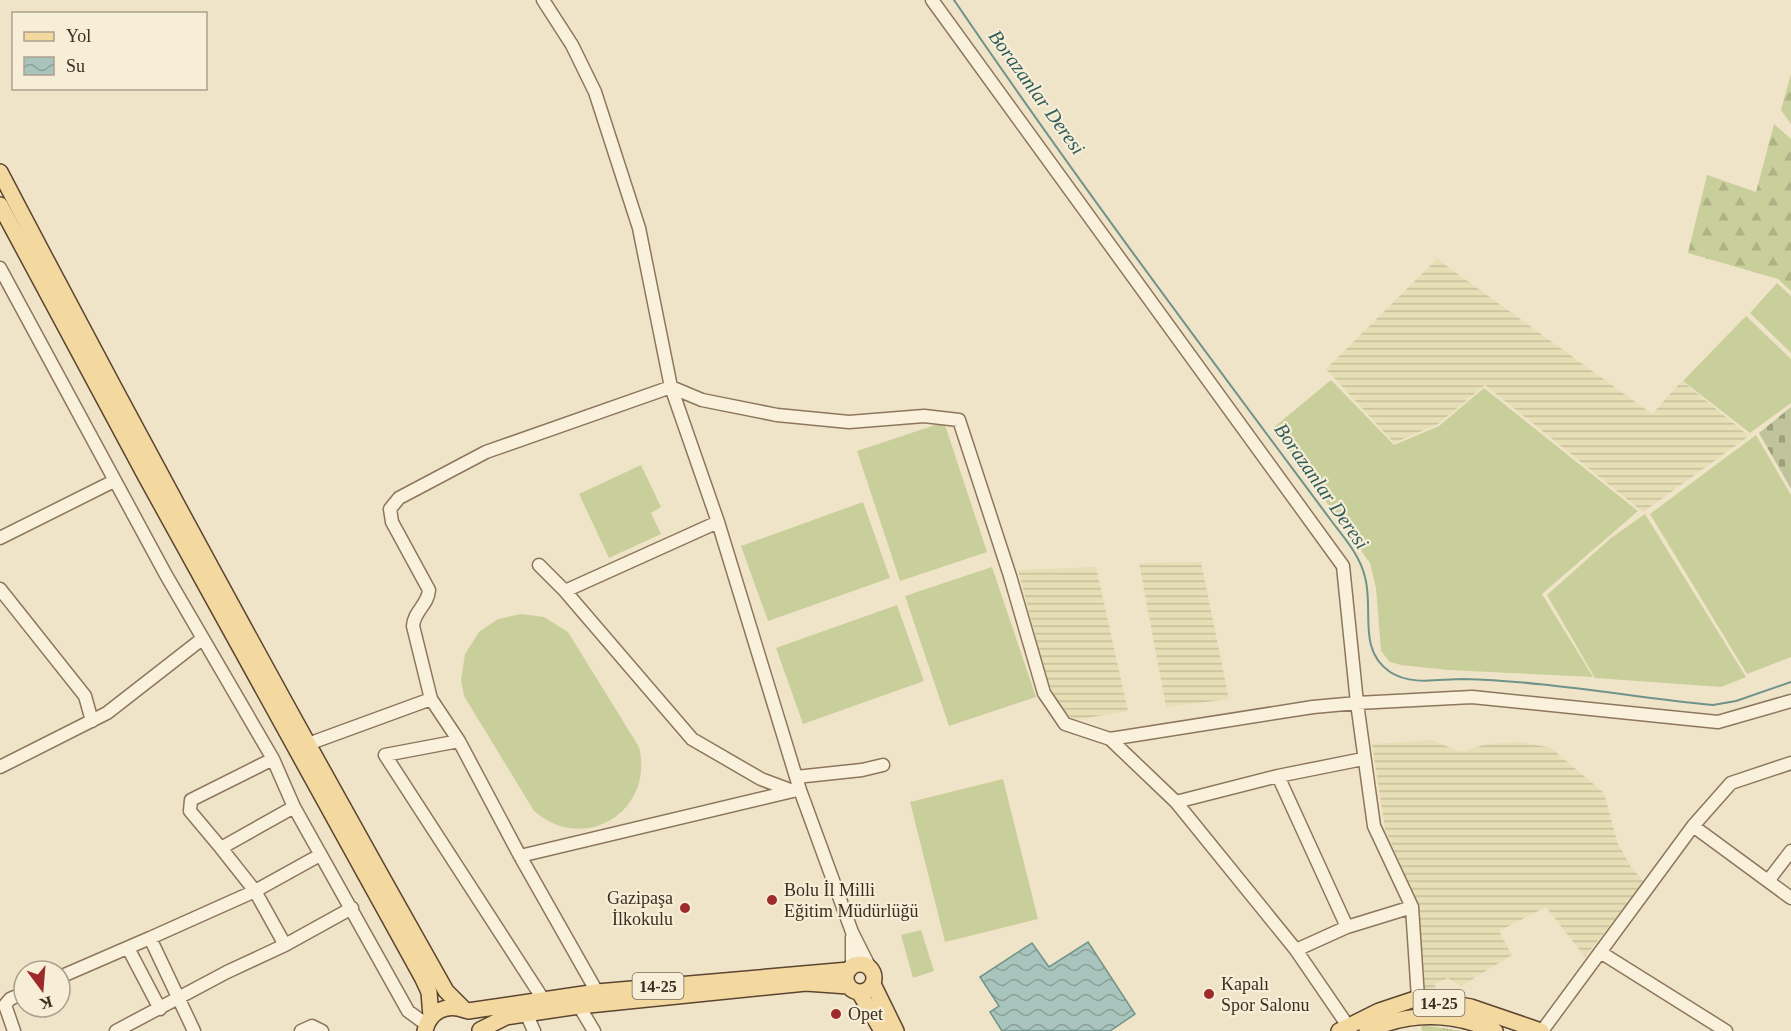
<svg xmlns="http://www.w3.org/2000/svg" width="1791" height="1031" viewBox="0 0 1791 1031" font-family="Georgia,serif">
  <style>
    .farmland { fill: url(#farmland-rules) }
    .grass { fill: #c9cf9b }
    .forest { fill: url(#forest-firs) }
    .cemetery { fill: url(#cemetery-stones) }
    .park { fill: url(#park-tufts) }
    .water { fill: url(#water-waves); stroke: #6f938a; stroke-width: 1.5 }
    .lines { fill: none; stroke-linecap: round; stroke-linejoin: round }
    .stream { stroke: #6f938a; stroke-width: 2 }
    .minor-casing { stroke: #8d765c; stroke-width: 15 }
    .major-casing { stroke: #5b4430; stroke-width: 18 }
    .minor { stroke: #faf1dc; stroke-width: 12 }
    .major { stroke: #f3d9a0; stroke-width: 15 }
    .poi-dot { fill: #9e2a2b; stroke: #f7eed8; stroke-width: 2 }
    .labels { text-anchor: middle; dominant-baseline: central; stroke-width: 4.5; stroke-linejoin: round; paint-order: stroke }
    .shield { fill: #f7eed8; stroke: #756857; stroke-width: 1.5 }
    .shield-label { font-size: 16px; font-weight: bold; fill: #3d2e20 }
    .poi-label { font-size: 18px; fill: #3d2e20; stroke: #f7eed8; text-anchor: start }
    .water-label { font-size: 20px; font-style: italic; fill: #2f5d5a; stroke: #f7eed8 }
  </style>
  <defs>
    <pattern id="farmland-rules" width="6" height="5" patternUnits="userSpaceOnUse" patternTransform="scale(1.5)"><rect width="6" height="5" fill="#e6deb5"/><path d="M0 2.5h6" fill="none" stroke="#c6bf9b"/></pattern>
    <pattern id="forest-firs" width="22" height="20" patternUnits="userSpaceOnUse" patternTransform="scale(1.5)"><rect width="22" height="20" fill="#c9cf9b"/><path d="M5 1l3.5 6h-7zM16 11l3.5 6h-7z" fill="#aeb285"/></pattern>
    <pattern id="cemetery-stones" width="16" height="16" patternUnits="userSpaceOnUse" patternTransform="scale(1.5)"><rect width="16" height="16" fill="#bfc49a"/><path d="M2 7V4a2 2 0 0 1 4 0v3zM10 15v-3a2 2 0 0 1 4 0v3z" fill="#9ca07d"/></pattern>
    <pattern id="park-tufts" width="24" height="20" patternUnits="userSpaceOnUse" patternTransform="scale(1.5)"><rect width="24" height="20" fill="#c9cf9b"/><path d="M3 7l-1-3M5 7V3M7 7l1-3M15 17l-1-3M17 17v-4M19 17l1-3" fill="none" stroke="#aeb285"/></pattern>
    <pattern id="water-waves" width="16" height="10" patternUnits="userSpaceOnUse" patternTransform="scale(1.5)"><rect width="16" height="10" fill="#a9c4bc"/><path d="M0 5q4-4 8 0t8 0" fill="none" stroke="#8ba098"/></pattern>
  </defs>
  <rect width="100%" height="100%" fill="#f0e4c8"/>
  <path class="farmland" d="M1437,259L1652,414L1682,381L1749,436L1643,512L1485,385L1438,424L1394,443L1326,369Z
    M1201,562L1229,699L1166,707L1139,563Z
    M1096,567L1128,711L1074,720L1060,707L1047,680L1018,570Z
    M1432,740L1460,752L1487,744L1522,742L1551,748L1604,793L1618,844L1631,867L1644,882L1585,957L1546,907L1499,931L1512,955L1461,986L1448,978L1435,984L1437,996L1424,994L1418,904L1385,829L1372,744Z"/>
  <path class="grass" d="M1777,283L1791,296V353L1750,313Z
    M1746,316L1791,359V403L1750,433L1683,381Z
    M1331,380L1394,445L1439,426L1484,388L1638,511L1542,594L1593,677L1448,670L1401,665L1390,662L1381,651L1376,588L1370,563L1273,428Z
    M944,422L987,552L900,581L857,451Z
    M1756,435L1791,495V657L1747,674L1650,514Z
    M641,465L661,507L651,513L661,534L609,558L579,494Z
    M863,502L890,578L768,621L741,546Z
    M1645,514L1746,677L1721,687L1595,678L1547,595L1611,538Z
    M992,567L1036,697L949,726L905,596Z
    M897,605L924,681L803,724L776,648Z
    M521,614L544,617L568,632L639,747C655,811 584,855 534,811L464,696L461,680L465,654L479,632L498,619Z
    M1003,779L1038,919L945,942L910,802Z
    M921,930L934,971L913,978L901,935Z"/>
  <path class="forest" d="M1791,74V124L1781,110Z
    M1774,124L1791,139V291L1778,279L1688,253L1707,175L1756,192Z"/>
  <path class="cemetery" d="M1791,407V489L1759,433Z"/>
  <path class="park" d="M1421,1025L1464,1031H1422Z"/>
  <path class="water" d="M1088,942L1135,1014L1110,1031H1002L990,1012L999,1006L980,977L1032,943L1049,967Z"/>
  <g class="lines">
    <path class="stream" d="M954,0C1075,178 1205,351 1333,523C1346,540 1360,556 1365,577C1374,609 1357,650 1390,672C1412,686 1439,679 1463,679C1547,681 1630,697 1713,705L1736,701L1791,682"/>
    <defs>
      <path id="minor" d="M543,0L572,45L595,92L639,228L671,387L718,522L800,790L852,932L871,970
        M932,0L1343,566L1357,703L1313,707L1110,739
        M0,268L166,575L273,759L294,807L408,1011L427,1025
        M0,538L114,481
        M539,565L565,591L718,522
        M0,589L85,696L92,721
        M565,591L692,739L761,779L793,791
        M459,741L385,755L543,999
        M308,744L431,699
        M0,767L107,713L202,639
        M1278,776L1347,927
        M796,777L862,770L883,765
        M1176,802L1278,776L1363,759
        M1693,826L1791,898
        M221,848L190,811L191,800L273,759
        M320,855L255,891L285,945L352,908
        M520,856L793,791
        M1768,881L1791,851
        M852,937V966
        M128,948L160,1009
        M1296,950L1347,927L1412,907
        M1600,952L1726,1031
        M60,977L150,938
        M597,992L520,856L459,741L431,699L413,626C414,611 428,605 429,590L392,522L390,509L399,498L486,452L671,387L702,400L777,415L849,422L924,416L959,420L1010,576L1044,693L1065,724L1110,739L1176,802L1296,950L1348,1026
        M1418,998L1412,907L1374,826L1357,703L1472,697L1718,722L1791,701
        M579,1006L594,1031
        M526,1013L534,1031
        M14,1031L5,1005L10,999L24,993
        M116,1031L227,972L285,945
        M194,1031L150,938L255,891L221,848L294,807
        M301,1031L312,1026L322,1031
        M1542,1031L1693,826L1731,783L1791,763"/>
      <path id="major" d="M0,172C144,447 293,720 446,991L464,1009
        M0,205L146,477L423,979L429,992L431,1017
        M846 978a14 14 0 1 1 28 0a14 14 0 1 1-28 0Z
        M873,984L896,1031
        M859,992L882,1031
        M468,1011L597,992L849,970
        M480,1030L506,1017L579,1006L806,983L848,986
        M425,1031C429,1011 447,1003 465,1010
        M1339,1031L1379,1011L1418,998L1471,1007L1541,1031
        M1367,1031C1410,1011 1452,1012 1495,1031"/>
    </defs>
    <use href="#minor" class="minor-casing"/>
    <use href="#major" class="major-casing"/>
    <use href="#minor" class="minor"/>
    <use href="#major" class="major"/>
  </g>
  <g class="poi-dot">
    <circle cx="772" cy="900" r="6"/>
    <circle cx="685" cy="908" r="6"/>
    <circle cx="1209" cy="994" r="6"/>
    <circle cx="836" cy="1014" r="6"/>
  </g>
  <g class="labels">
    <g class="shield">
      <rect x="632.5" y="973" width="51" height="26" rx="4.5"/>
      <rect x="1413.5" y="990" width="51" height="26" rx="4.5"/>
    </g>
    <g class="shield-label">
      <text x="658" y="986">14-25</text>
      <text x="1439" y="1003">14-25</text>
    </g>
    <g class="poi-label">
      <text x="784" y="890">Bolu İl Milli<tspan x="784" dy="21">Eğitim Müdürlüğü</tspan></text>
      <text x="673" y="898" text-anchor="end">Gazipaşa<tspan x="673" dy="21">İlkokulu</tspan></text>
      <text x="1221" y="984">Kapalı<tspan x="1221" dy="21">Spor Salonu</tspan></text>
      <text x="848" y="1014">Opet</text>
    </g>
    <g class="water-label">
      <text transform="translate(1037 92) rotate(54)">Borazanlar Deresi</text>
      <text transform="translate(1322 486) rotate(55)">Borazanlar Deresi</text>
    </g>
  </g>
  <rect x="12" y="12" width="195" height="78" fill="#f7eed8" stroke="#ada18e" stroke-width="1.5"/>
  <rect x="24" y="32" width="30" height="9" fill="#f3d9a0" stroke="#ada18e" stroke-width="1.5"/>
  <text x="66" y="42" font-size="18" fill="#3d2e20">Yol</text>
  <rect x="24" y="57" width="30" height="18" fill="url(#water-waves)" stroke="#ada18e" stroke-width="1.5"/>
  <text x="66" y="72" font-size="18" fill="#3d2e20">Su</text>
  <g transform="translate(42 989) rotate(164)"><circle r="28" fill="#f7eed8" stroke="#ada18e" stroke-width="1.5"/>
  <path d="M0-4.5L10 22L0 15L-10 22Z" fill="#9e2a2b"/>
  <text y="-9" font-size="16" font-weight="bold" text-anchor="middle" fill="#3d2e20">K</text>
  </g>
</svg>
